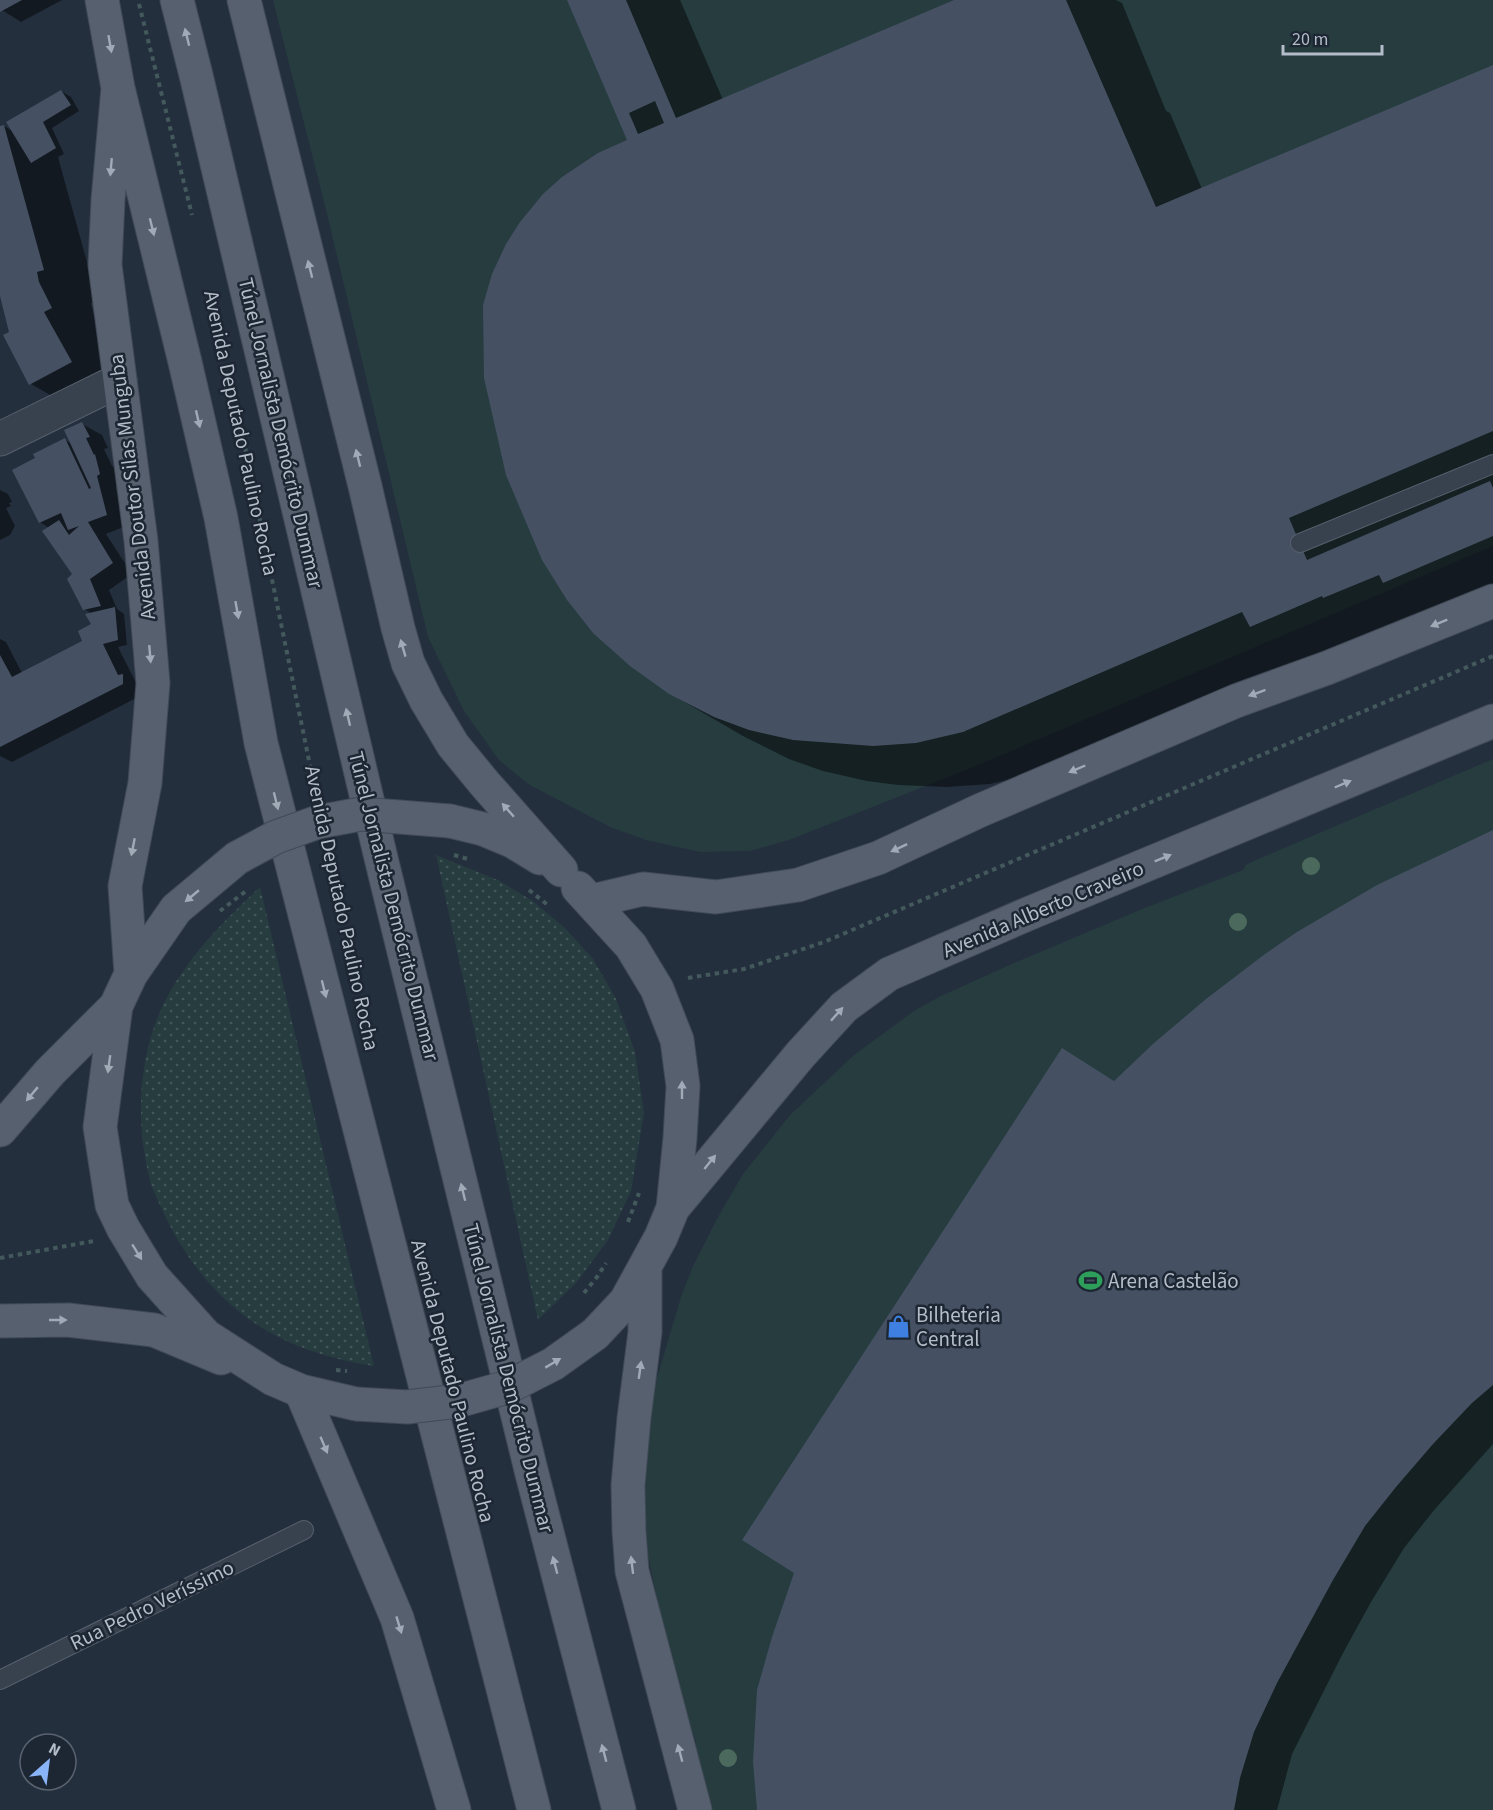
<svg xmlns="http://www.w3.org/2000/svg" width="1493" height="1810" viewBox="0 0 1493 1810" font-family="'Source Sans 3',sans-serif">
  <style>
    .grass { fill: url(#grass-dots) }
    .pitch { fill: #263c3f }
    .shadow { fill: #0007 }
    .building { fill: #455162; fill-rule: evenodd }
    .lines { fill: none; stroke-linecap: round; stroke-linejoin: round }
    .lane-casing { stroke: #565f6c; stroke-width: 20 }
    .street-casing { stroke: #565f6c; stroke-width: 35 }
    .primary-casing { stroke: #414a57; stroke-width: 35 }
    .path { stroke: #44595c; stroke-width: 4; stroke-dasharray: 4.5 4.5; stroke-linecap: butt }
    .lane { stroke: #38414e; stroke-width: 18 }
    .street { stroke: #38414e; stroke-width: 33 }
    .primary { stroke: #56606e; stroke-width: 33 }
    .primary-bridge-casing { stroke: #414a57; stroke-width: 35; stroke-linecap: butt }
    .path-bridge { stroke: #44595c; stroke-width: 4; stroke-dasharray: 4.5 4.5; stroke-linecap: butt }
    .primary-bridge { stroke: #56606e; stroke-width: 33 }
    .tree { fill: #4b6a5d }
    .oneway { fill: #a1aab7 }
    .labels { text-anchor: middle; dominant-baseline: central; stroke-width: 5; stroke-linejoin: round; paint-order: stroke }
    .street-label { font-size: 21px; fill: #b4bcc9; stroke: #1d2633 }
    .poi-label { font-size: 21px; fill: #b4bcc9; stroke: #1d2633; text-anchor: start }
  </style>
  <defs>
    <pattern id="grass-dots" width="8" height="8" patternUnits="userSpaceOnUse" patternTransform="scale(1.5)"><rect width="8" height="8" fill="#263c3f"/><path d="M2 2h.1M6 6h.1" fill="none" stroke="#435659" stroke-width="1.8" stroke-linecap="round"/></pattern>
  </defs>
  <rect width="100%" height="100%" fill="#242f3e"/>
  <path class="grass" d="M436,855L500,881L534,902L565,928L593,959L616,999L635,1052L644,1113L631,1191L608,1240L576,1283L538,1320Z
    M260,887L374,1366C328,1359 278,1343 241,1313C205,1285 178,1246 160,1205C157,1198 153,1191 151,1184C136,1129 137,1067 159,1014C182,962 219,926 260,887Z"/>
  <path class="pitch" d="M273,0H1493V546L976,766L789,840L750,851L700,852L646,840L610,827L528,784L499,760L464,711L428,637L328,218Z
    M1493,759V1810H707L692,1752L696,1742L673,1674L648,1555L645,1504L647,1434L657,1378L681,1297L693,1266L718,1217L743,1174L790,1115L854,1055L914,1011L941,996L1014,963L1142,909L1243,870L1246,865L1256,860Z"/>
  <path class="shadow" d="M0,0H62L21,22L2,10Z
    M568,0H680L723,100L958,0H1116L1122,3L1166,111L1170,113L1202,189L1493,66V608L1324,668L1306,658L1036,773L990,784L947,787L898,785L867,781L823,771L789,759L743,736L669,693L629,141Z
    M61,91L71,97L79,111L52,128L64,154L58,157L98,302L91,303L94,315L106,339L98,344L125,394L85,415L31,384L11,333L0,291V127L4,126L14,132Z
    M82,424L102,435L108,448L104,449L112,466L115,467L119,486L116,487L126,526L106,534L132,574L109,590L117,609L124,614L127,645L118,647L136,683L142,687V695L12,762L0,756V639L6,642L22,673L84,642L93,625L92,614L85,609L74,575L49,528L40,522L37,459L65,440L72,444Z
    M0,490L8,494L12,502L9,503L11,506L6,508L15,526L10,535L0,540Z
    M1493,832V1444L1435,1509L1404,1548L1371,1602L1343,1653L1292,1754L1277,1810H760L1062,1050L1115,1082Z"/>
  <path class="building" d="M0,0H22L0,12Z
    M567,0H626L676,118L954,0H1066L1156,207L1493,65V431L1289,518L1307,560L1490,481L1493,488V536L1383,583L1379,575L1323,598L1322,596L1250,627L1242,612L963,732L916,743L873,746L793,740L749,730L714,717L669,694L630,666L593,633L567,600L542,560L506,475L484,378L483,305L492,274L506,244L520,222L543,194L562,177L598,153L627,140ZM655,101L664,123L638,134L629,113Z
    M61,90L71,105L43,122L56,148L31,163L6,122Z
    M4,125L44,270L37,272L39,282L52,308L44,312L72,362L29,385L3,335L9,332L0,296V126Z
    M82,422L90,437L86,438L94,455L95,454L100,474L97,476L107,515L88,522L113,563L90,579L101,606L83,610L67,579L72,574L42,531L59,520L69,535L79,526L68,530L61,513L39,523L12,470L35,458L33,454L65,438L89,489L91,488L64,430Z
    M115,607L118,640L103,644L118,675L123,674V684L0,747V655L12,677L82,641L78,631L91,624L85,614Z
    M1493,830V1385L1472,1403L1433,1444L1396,1487L1365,1526L1333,1580L1277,1683L1254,1732L1240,1778L1234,1810H757L753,1762L757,1690L772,1637L794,1573L742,1540L1062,1048L1114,1081L1154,1043L1206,999L1265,954L1297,932L1377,885Z"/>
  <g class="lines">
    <defs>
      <path id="lane" d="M1300,543L1493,464
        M0,1680L304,1530"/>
      <path id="street" d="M0,439L120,380"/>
      <path id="primary" d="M102,0L118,88L108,200L105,265L141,541L153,683L145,783L125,886L131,974
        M177,0L196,75L381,858L532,1474L619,1810
        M244,0L365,486L398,628L408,663L426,700L453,745L485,784L561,870
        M118,88L185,362L221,518L261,743L534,1810
        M450,821L483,829L512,841L540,858
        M237,858L176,909L131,974L116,1006L100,1127L112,1205L123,1228L152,1276L206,1336L273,1379L301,1391L356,1404
        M578,888L631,946L657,989L677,1040L683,1086L680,1138L673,1208L661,1237L626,1301L595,1334
        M592,901L643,889L716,897L798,885L878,858L981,810L1236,701L1327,668L1493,601
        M0,1130L50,1072L116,1006
        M673,1208L800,1055L844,1007L889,974L1030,913L1493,721
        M645,1269V1332L634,1418L628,1485L629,1531L632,1571L695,1810
        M0,1321L68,1320L154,1330L221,1358
        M301,1391L397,1618L454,1810"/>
    </defs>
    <use href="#lane" class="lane-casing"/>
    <use href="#street" class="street-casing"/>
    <use href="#primary" class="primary-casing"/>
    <path class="path" d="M139,4L192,215
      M236,403L315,790
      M328,853L333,878
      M529,890L549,906
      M688,978L744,969L824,942L1493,656
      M628,1222L639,1193
      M0,1258L94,1241
      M584,1293L597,1277L606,1263"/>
    <use href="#lane" class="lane"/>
    <use href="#street" class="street"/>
    <use href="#primary" class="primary"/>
    <defs>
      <path id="primary-bridge" d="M237,858L276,837L318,822L361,814L450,821
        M356,1404L407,1407L458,1401L508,1387L553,1364L595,1334"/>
    </defs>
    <use href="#primary-bridge" class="primary-bridge-casing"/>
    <path class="path-bridge" d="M454,855L468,859
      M220,911L246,891
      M336,1370L347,1371"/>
    <use href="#primary-bridge" class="primary-bridge"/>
  </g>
  <g class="tree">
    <circle cx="1311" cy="866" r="9"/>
    <circle cx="1238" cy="922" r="9"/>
    <circle cx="728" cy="1758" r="9"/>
  </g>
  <defs><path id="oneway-solid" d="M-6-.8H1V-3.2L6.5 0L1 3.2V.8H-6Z" transform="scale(1.5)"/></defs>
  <g class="oneway">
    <use href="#oneway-solid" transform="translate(187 37) rotate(-104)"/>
    <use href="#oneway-solid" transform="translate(110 44) rotate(80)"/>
    <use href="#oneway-solid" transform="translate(111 167) rotate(95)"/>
    <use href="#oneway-solid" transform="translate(152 227) rotate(76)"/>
    <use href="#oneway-solid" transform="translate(310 269) rotate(-104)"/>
    <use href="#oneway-solid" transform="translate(198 419) rotate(77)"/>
    <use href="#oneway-solid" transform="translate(358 458) rotate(-104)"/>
    <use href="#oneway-solid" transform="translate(237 610) rotate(80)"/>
    <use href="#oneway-solid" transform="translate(1439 623) rotate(158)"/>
    <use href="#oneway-solid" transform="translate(403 648) rotate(-106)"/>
    <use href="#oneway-solid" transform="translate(150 654) rotate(85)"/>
    <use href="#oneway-solid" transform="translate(1257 693) rotate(160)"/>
    <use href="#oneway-solid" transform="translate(348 717) rotate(-103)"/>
    <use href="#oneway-solid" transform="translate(1077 769) rotate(157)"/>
    <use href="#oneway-solid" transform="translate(1343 784) rotate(-23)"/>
    <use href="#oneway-solid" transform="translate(276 801) rotate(76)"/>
    <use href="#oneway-solid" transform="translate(508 810) rotate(-131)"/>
    <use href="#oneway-solid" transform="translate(133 847) rotate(101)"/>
    <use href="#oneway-solid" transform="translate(899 848) rotate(155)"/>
    <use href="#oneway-solid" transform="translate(1163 858) rotate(-22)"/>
    <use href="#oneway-solid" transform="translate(192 896) rotate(140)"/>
    <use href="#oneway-solid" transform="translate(324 989) rotate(76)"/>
    <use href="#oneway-solid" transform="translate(837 1014) rotate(-48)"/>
    <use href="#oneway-solid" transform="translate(109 1064) rotate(98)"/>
    <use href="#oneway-solid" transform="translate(682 1090) rotate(-90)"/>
    <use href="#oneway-solid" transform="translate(32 1094) rotate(130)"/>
    <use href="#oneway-solid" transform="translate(710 1162) rotate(-51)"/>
    <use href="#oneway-solid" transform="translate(463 1192) rotate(-104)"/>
    <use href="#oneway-solid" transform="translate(137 1252) rotate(58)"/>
    <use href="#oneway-solid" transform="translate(58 1320)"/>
    <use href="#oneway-solid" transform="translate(553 1363) rotate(-31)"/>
    <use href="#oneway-solid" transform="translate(640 1370) rotate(-82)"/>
    <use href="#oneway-solid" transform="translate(324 1445) rotate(67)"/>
    <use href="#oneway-solid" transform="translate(555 1565) rotate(-105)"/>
    <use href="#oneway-solid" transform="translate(632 1565) rotate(-97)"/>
    <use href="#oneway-solid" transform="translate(399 1625) rotate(73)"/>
    <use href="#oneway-solid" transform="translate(604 1753) rotate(-105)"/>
    <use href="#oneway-solid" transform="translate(680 1753) rotate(-105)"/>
  </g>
  <defs>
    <symbol id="stadium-bare" viewBox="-9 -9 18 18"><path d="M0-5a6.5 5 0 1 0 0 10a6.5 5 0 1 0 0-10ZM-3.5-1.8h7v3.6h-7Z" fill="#2e9e5b" stroke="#1d2633" stroke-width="2.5" paint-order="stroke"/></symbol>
    <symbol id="shop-bare" viewBox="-9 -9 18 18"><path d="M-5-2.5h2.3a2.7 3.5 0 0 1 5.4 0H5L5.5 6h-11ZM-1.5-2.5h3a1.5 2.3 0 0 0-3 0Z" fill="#3f7fe0" stroke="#1d2633" stroke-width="2.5" paint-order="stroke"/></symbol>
  </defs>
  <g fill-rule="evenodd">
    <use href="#stadium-bare" x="1074" y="1264" width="33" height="33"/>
    <use href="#shop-bare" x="882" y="1310" width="33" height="33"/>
  </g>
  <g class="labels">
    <g class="street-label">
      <text transform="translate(241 433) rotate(78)">Avenida Deputado Paulino Rocha</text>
      <text transform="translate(281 433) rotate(77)">Túnel Jornalista Demócrito Dummar</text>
      <text transform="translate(132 487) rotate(-97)">Avenida Doutor Silas Munguba</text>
      <text transform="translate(394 906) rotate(76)">Túnel Jornalista Demócrito Dummar</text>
      <text transform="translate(342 908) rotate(78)">Avenida Deputado Paulino Rocha</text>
      <text transform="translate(1043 909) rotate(-23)">Avenida Alberto Craveiro</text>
      <text transform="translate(509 1378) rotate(76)">Túnel Jornalista Demócrito Dummar</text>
      <text transform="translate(453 1381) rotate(76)">Avenida Deputado Paulino Rocha</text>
      <text transform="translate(152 1605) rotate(-26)">Rua Pedro Veríssimo</text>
    </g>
    <g class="poi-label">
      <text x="1108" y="1281">Arena Castelão</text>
      <text x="916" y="1315">Bilheteria<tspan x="916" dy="24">Central</tspan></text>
    </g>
  </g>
  <g transform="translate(48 1762) rotate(28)"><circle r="28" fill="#1d2633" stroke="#59626f" stroke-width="1.5"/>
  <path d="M0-4.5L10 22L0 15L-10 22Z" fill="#8ab4f8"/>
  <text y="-9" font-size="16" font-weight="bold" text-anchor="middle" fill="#b4bcc9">N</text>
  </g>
  <path d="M1283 45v9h99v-9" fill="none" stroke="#b4bcc9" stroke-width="3"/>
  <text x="1292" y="45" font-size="18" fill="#b4bcc9" stroke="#1d2633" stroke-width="4.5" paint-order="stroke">20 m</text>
</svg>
